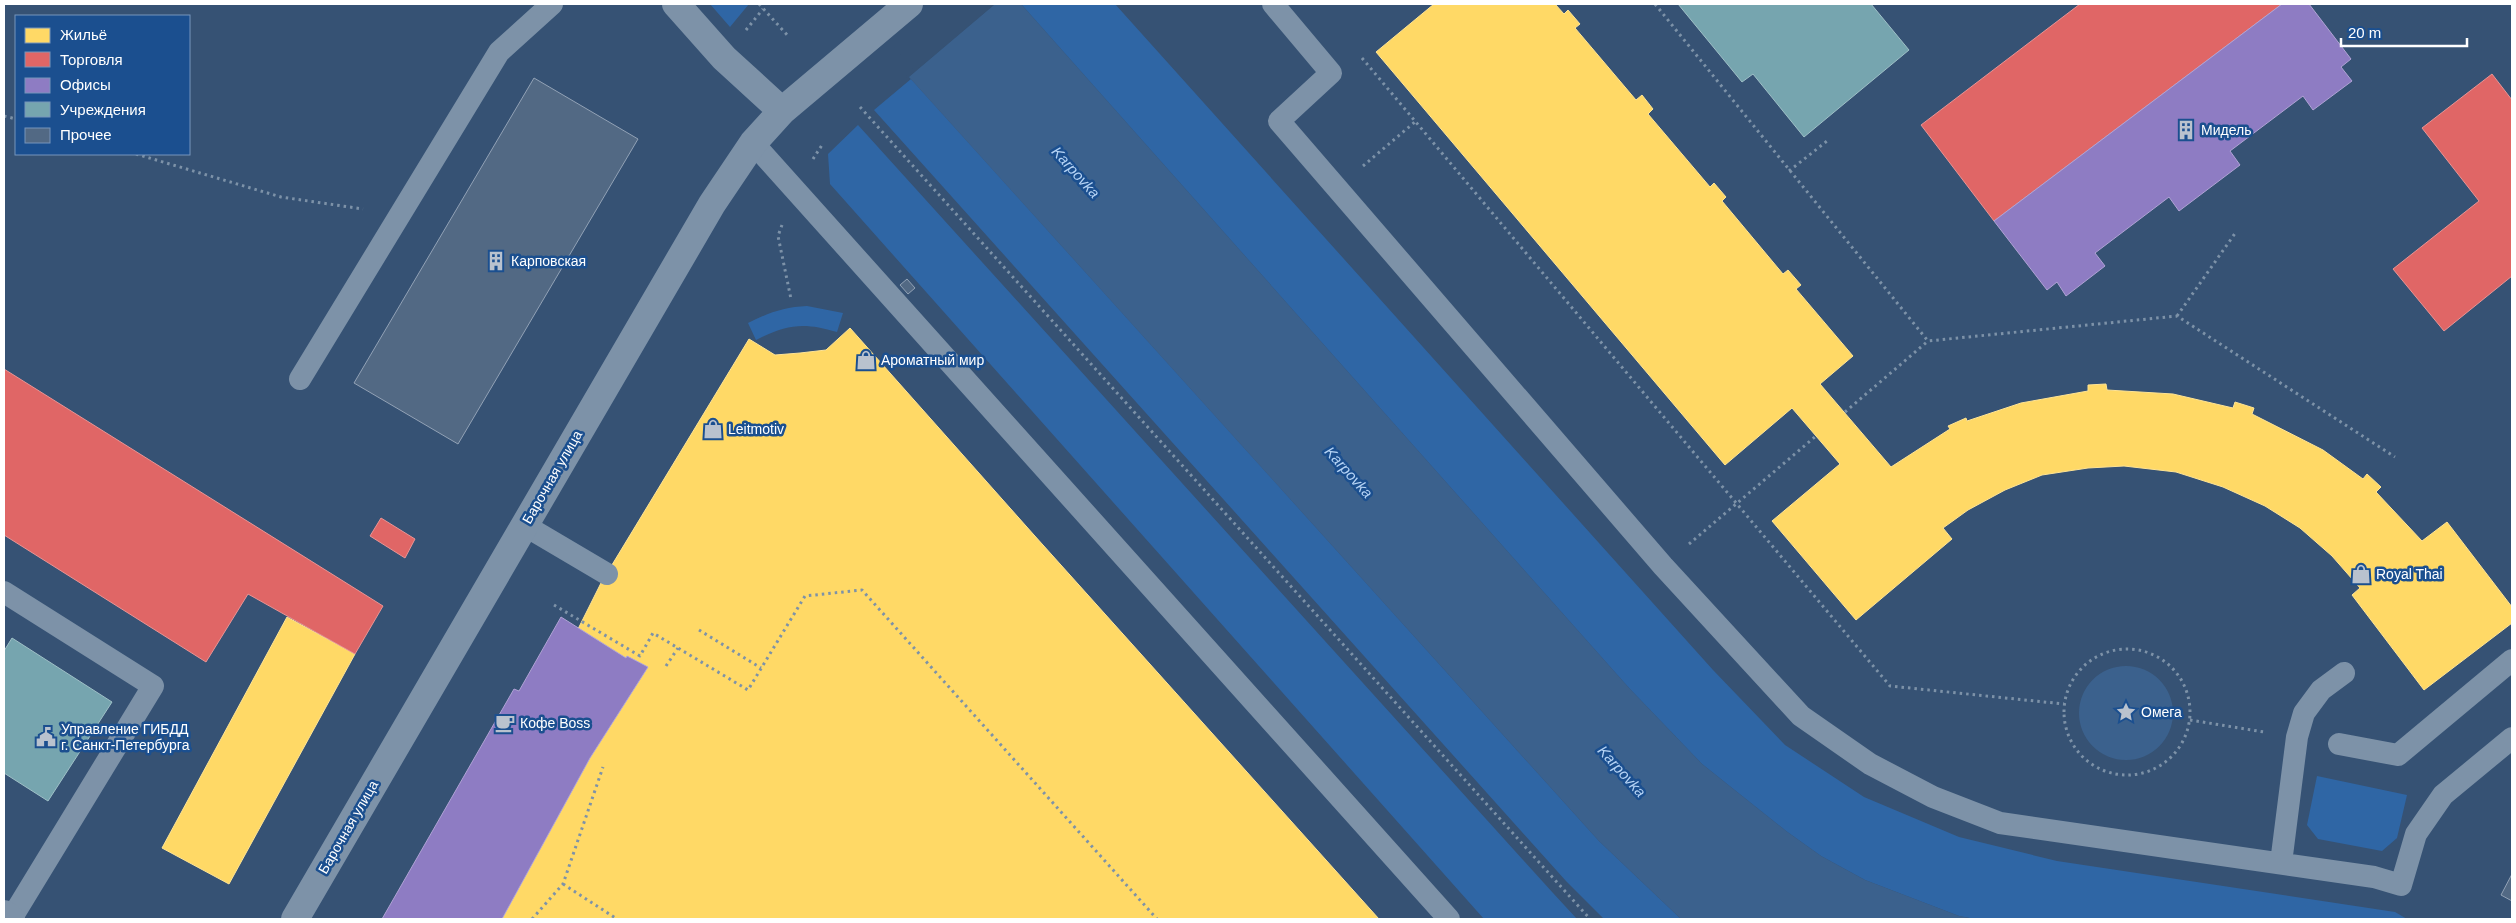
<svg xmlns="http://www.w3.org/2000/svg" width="2516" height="923" viewBox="0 0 2516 923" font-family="Arial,sans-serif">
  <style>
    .green { fill: #2f66a5 }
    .water { fill: #3b618d }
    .pier { fill: #365274 }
    .homes { fill: #ffd966; stroke: #ffe494 }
    .shops { fill: #e06666; stroke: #e99494 }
    .offices { fill: #8e7cc3; stroke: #b0a3d5 }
    .public { fill: #76a5af; stroke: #9fc0c7 }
    .building { fill: #526984; stroke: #92a2b6 }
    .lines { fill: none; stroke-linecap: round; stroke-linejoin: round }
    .path { stroke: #7d92a8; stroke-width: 3; stroke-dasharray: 2.5 4; stroke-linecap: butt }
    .service { stroke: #7d92a8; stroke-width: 22 }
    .minor { stroke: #7d92a8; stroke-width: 28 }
    .tertiary { stroke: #7d92a8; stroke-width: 28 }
    .labels { text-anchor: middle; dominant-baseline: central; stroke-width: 5; stroke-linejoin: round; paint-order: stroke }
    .poi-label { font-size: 14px; fill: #fff; stroke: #1b4f8f; text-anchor: start }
    .street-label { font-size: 14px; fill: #fff; stroke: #1b4f8f }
    .water-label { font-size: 15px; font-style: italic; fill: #b5d3f5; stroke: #1b4f8f }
  </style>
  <rect width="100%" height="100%" fill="#365274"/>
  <path class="green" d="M710,4H749L730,27Z
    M1021,4H1115L1713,670L1785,745L1864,797L1959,837L2057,861L2395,912L2407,919H1975L1959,916L1865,880L1821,856L1786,831L1702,764L1629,688Z
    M911,79L1599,841L1681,919H1604L1566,881L874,110Z
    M858,125L1553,893L1577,919H1484L830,184L828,154Z
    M807,306L843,313L837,332C804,322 787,324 756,340L748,323C768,313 784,307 807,306Z
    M2317,776L2407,795L2397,838L2382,851L2318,839L2307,825Z"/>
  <path class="water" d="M995,4H1021L1629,688L1702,764L1786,831L1821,856L1865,880L1959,916L1975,919H1681L1599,841L909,77Z
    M2079 713a47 47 0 1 1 94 0a47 47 0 1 1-94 0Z"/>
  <path class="pier" d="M857,4H981L985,8L995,4L907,78L906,75L913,69Z"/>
  <path class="homes" d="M1434,4H1555L1564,14L1568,10L1580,24L1575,28L1636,100L1642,95L1653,109L1648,114L1710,187L1714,183L1726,197L1722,201L1783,274L1788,270L1801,285L1796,289L1853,356L1820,384L1891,467L1950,429L1948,426L1966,418L1967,421L2021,403L2088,391V385L2106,384L2107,390L2173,394L2233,408L2235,402L2254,408L2252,414L2323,450L2363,479L2367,474L2381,487L2376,492L2422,541L2447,522L2512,607V623L2424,690L2352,595L2360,588L2332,556L2300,528L2265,506L2223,487L2176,472L2124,466L2088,468L2042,475L2005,490L1968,510L1943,528L1952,539L1856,620L1772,521L1840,464L1792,408L1725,465L1376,52Z
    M850,328L1034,535L1379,919H502L590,758L648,667L627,656L626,658L578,629L601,583L749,339L775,355L800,353L826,350Z
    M287,617L355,654L229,884L162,848Z"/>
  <path class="shops" d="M2080,4H2282L1994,221L1921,125Z
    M2492,74L2512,100V276L2444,331L2393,269L2479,201L2422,128Z
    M4,369L383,606L355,654L248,594L206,662L4,535Z
    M381,518L415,539L405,558L370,536Z"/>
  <path class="offices" d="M2282,4H2309L2351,59L2341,67L2352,81L2313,110L2303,96L2230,151L2240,165L2179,211L2169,197L2095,253L2105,266L2066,296L2057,282L2047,290L1994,221Z
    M561,617L626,658L627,656L648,667L590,758L502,919H382L514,689L519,691Z"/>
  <path class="public" d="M1678,4H1871L1909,50L1804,137L1753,74L1742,82Z
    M12,638L112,702L48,801L4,773V651Z"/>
  <path class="building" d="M534,78L638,139L458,444L354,383Z
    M907,279L915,288L908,294L900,285Z
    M2512,874V901L2501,895Z"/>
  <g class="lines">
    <path class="path" d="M759,4L789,37
      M1655,4L1928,341L2177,316L2395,457
      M746,30L763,9
      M1362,58L1890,686L2064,704
      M860,107L1590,919
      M4,116L16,119
      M136,154L281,197L363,209
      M813,159L822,145
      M1363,166L1416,121
      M1789,171L1827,141
      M782,225L778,236L791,299
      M2177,316L2236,232
      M1845,412L1928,341
      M1689,544L1816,436
      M554,605L640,656L653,633L748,690L805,596L862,590L1157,919
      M699,630L761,668
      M2064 712a63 63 0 1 1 126 0a63 63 0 1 1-126 0Z
      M666,666L678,648
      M2190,720L2264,732
      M563,884L617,919
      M532,919L563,884L603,767"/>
    <path class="service" d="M1273,4L1331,73L1279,121L1663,566L1801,716L1870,764L1933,797L2000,823L2374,877L2401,885L2416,834L2443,795L2512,738
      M753,143L1449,919
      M300,379L499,52L552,4
      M524,525L607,574
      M4,592L153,686L11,919
      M2339,744L2398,755L2512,660
      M2281,863L2297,737L2304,713L2321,690L2344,673"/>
    <path class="minor" d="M676,4L724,58L782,111
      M295,919L712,204L753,143L782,111L909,4"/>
    <path class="tertiary" d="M4,914L11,919"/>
  </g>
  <defs>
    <symbol id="building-bare" viewBox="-9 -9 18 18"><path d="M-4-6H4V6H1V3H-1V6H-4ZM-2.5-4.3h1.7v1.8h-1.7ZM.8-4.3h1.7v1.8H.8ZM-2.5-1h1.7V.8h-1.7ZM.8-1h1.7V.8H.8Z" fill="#b9c2ce" stroke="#1b4f8f" stroke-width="2.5" paint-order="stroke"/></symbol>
    <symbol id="shop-bare" viewBox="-9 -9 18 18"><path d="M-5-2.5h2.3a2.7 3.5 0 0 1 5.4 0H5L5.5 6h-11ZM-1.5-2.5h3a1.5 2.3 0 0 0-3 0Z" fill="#b9c2ce" stroke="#1b4f8f" stroke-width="2.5" paint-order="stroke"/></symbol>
    <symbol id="sight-bare" viewBox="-9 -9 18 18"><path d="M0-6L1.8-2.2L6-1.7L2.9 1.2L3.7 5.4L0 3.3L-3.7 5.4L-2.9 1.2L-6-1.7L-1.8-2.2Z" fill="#b9c2ce" stroke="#1b4f8f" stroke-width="2.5" paint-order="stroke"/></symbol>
    <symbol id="cafe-bare" viewBox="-9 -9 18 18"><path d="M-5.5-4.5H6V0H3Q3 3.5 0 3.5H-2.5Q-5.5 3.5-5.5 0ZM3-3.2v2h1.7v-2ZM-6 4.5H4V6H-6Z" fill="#b9c2ce" stroke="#1b4f8f" stroke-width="2.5" paint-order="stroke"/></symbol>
    <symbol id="civic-bare" viewBox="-9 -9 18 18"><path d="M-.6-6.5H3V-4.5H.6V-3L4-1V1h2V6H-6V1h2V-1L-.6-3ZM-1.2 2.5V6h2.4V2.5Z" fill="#b9c2ce" stroke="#1b4f8f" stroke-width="2.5" paint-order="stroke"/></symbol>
  </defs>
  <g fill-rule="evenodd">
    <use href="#building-bare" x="2172" y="116" width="28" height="28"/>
    <use href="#building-bare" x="482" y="247" width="28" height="28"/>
    <use href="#shop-bare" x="852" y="346" width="28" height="28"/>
    <use href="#shop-bare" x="699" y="415" width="28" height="28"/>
    <use href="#shop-bare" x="2347" y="560" width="28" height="28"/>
    <use href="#sight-bare" x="2112" y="698" width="28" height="28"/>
    <use href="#cafe-bare" x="491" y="709" width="28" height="28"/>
    <use href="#civic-bare" x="32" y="723" width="28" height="28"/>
  </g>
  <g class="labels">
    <g class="poi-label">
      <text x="2201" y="130">Мидель</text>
      <text x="511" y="261">Карповская</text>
      <text x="881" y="360">Ароматный мир</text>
      <text x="728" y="429">Leitmotiv</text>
      <text x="2376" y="574">Royal Thai</text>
      <text x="2141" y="712">Омега</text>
      <text x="520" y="723">Кофе Boss</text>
      <text x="61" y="729">Управление ГИБДД<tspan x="61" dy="16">г. Санкт-Петербурга</tspan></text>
    </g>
    <g class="street-label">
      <text transform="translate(552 477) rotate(-60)">Барочная улица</text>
      <text transform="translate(348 827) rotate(-60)">Барочная улица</text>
    </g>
    <g class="water-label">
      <text transform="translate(1076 172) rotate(48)">Karpovka</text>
      <text transform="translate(1349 472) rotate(48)">Karpovka</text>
      <text transform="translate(1622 771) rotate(48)">Karpovka</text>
    </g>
  </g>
  <rect width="2516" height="923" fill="none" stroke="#ffffff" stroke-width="10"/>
  <rect x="15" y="15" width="175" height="140" fill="#1b4f8f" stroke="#7695bc"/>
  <rect x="25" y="28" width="25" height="15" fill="#ffd966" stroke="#7695bc"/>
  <text x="60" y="40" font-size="15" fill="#ffffff">Жильё</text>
  <rect x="25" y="52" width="25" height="15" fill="#e06666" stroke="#7695bc"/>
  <text x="60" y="65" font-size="15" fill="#ffffff">Торговля</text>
  <rect x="25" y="78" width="25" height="15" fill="#8e7cc3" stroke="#7695bc"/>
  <text x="60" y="90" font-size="15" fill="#ffffff">Офисы</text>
  <rect x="25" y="102" width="25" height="15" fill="#76a5af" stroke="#7695bc"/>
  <text x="60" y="115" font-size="15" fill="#ffffff">Учреждения</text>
  <rect x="25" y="128" width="25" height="15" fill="#526984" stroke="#7695bc"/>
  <text x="60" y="140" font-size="15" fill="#ffffff">Прочее</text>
  <path d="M2341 38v8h126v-8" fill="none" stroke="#ffffff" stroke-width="2.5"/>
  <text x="2348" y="38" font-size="15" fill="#ffffff" stroke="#1b4f8f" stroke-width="4" paint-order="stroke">20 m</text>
</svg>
